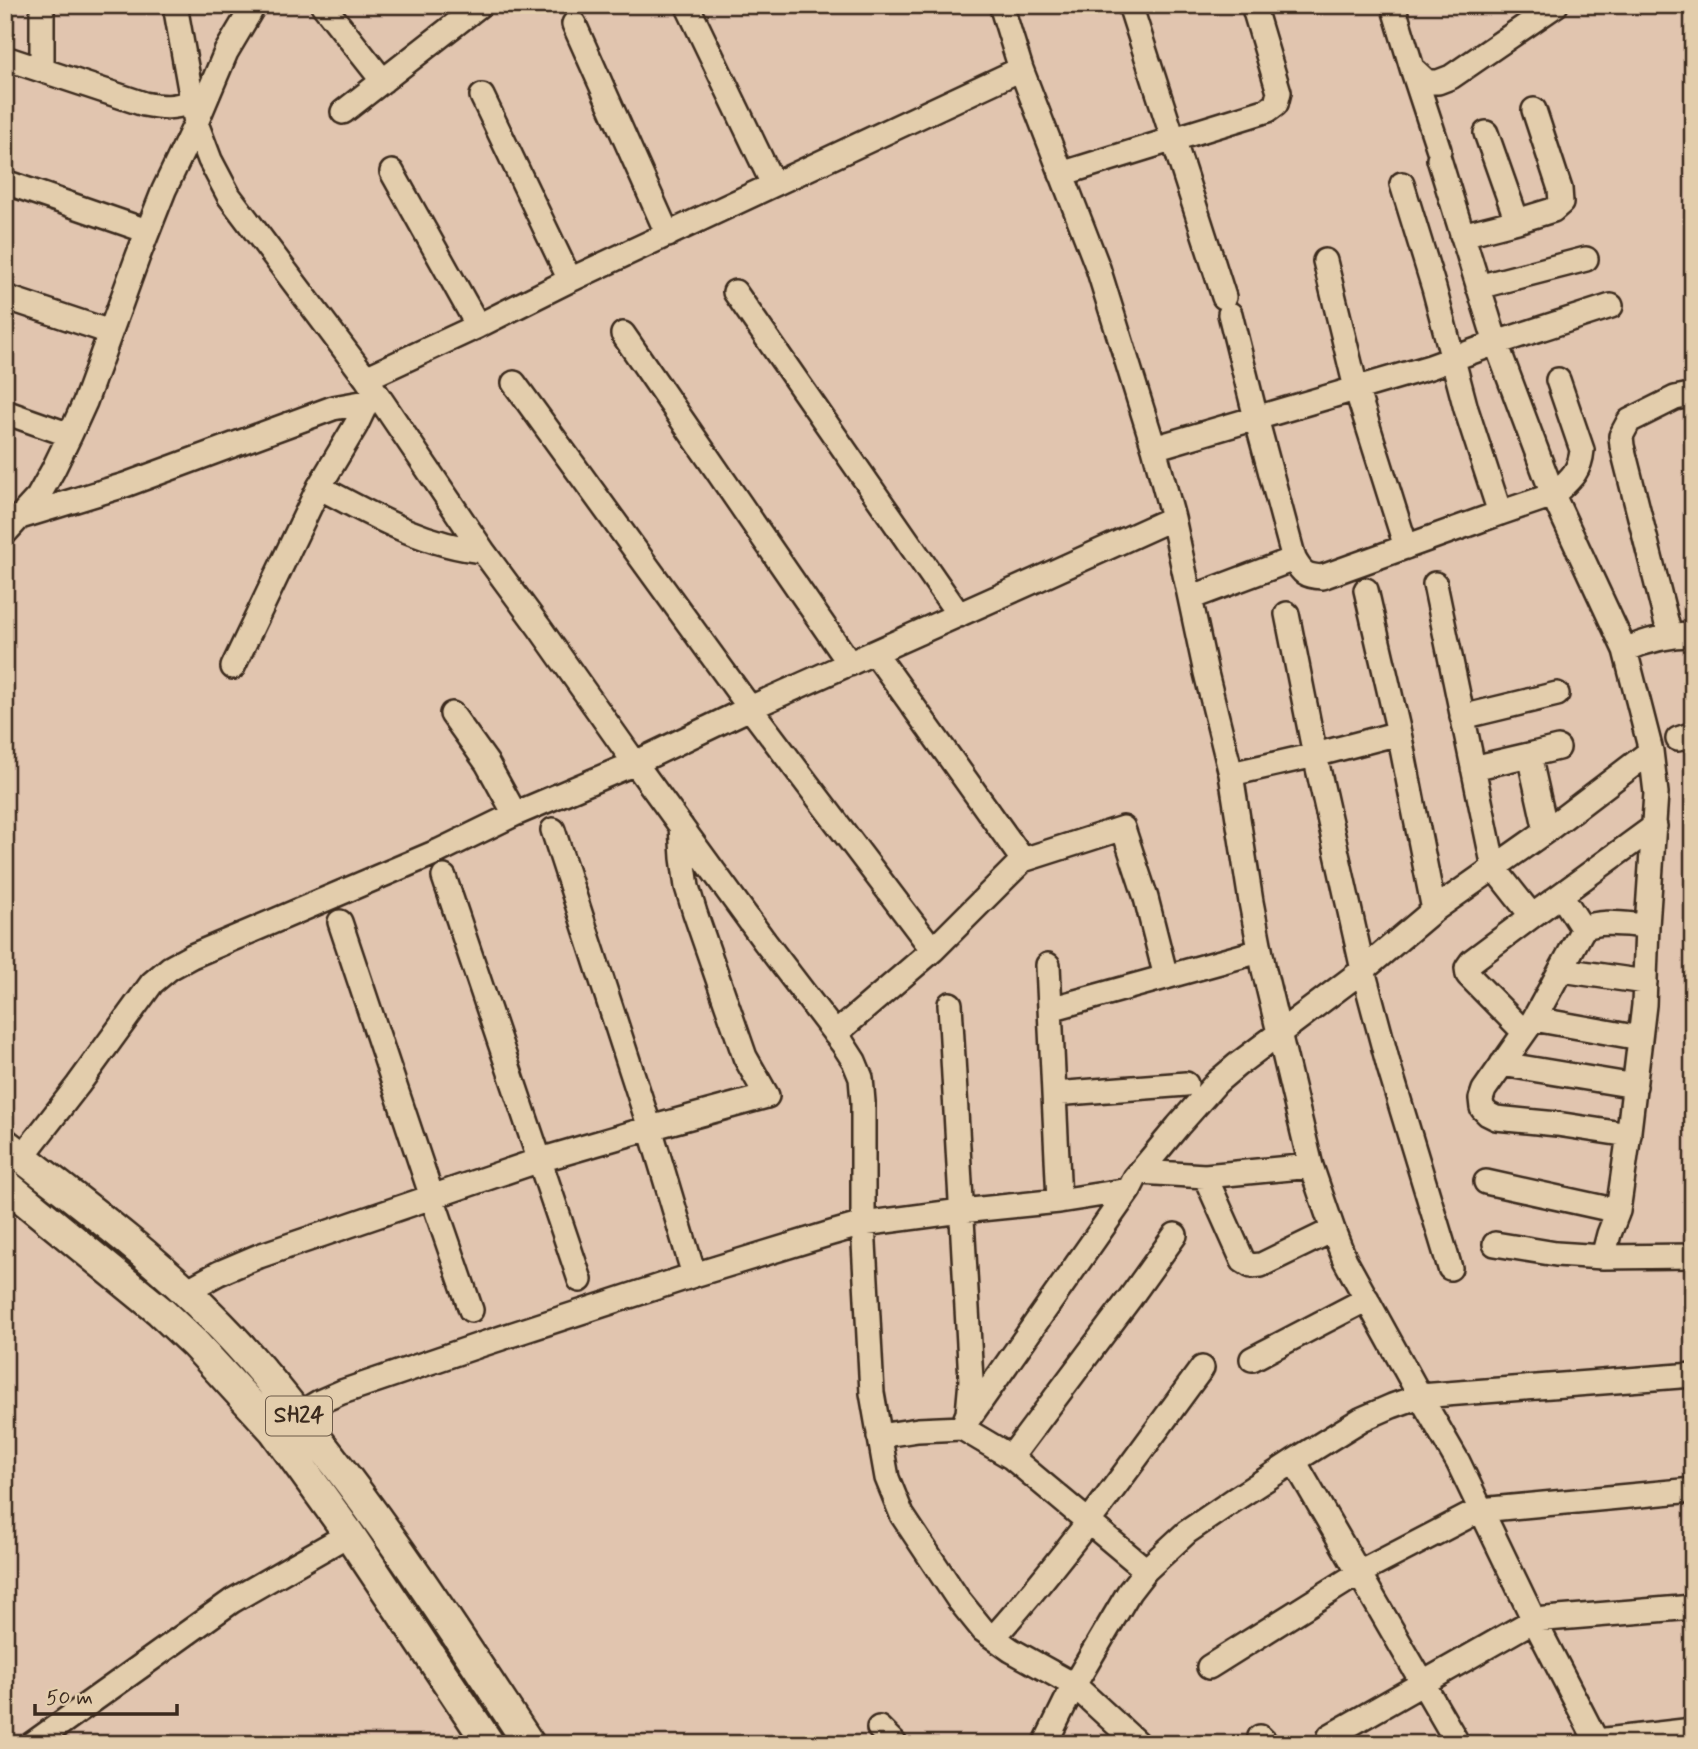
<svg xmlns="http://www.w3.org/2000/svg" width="1698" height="1749" viewBox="0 0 1698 1749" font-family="Mynerve,sans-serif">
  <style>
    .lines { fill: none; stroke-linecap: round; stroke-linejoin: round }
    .minor-casing { stroke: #3b2a1e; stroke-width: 28 }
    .major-casing { stroke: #3b2a1e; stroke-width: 35 }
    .minor { stroke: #e3cdac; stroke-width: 23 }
    .major { stroke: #e3cdac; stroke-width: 30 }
    .labels { text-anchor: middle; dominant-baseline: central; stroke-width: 7; stroke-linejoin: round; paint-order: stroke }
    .shield { fill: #e3cdac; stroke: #6d5b49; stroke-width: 2 }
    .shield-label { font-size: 23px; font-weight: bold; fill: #3b2a1e }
  </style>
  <rect width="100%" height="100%" fill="#e1c5af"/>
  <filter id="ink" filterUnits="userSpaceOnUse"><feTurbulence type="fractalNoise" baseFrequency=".0143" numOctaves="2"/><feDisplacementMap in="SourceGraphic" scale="14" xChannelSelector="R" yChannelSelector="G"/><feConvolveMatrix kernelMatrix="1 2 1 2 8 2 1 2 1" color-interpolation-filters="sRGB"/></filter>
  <g filter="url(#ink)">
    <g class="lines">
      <defs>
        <path id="minor" d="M323,5L383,81
          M687,5L773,184
          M1001,5L1021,69L1098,268L1154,448L1430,367L1496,343L1439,159
          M1130,5L1224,297
          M1393,5L1412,68L1427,82H1438L1451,77L1556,5
          M574,24L668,235
          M5,58L144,104C165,108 172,108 192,102
          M1412,68L1439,150
          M42,70V5
          M482,96L570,280
          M343,112L480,5
          M392,172L478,326
          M1061,174L1268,110L1276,104L1279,92L1253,5
          M5,182L147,231
          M1402,184L1434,288L1466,409L1500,513L1553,495L1625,650L1651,751L1656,793L1647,926L1644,1005L1627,1148L1618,1211L1609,1234L1603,1257L1693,1256
          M1517,221L1553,210L1561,203L1560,189L1534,110
          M1462,235L1517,221L1486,133
          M1325,261L1356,388L1406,547
          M1478,287L1586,259
          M735,292L959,615
          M5,297L110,332
          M1230,314L1256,418L1294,559C1302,573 1305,576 1322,577L1500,513
          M623,334L850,664
          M366,378L478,326L570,280L1021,69
          M1558,380L1582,450C1580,473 1569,480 1553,495L1496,343L1611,306
          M514,383L750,708L933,950
          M5,412L70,435
          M1154,448L1173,518
          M319,487C372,515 423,545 483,551
          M20,517L125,485L333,408L367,402
          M5,533L38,497L53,470L70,435L85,402L138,256L164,190L196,123L226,52L254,5
          M1435,584L1494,868L1532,916L1655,826
          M1366,590L1399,733L1434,910
          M1190,598L1294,559
          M1287,614L1315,755L1363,970L1389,1067L1450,1268
          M1670,636L1622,446L1621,436L1629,421L1675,398L1685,396L1693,398
          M1625,650C1647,640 1668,635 1693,635
          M875,653L1023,860
          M233,667L319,487L356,425L367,402L374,396
          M452,714L487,763L515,814
          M1462,717L1557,694
          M1678,739L1693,734
          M1529,755L1558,748
          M1473,768L1529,755L1546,831
          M1231,774L1315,755L1399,733
          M553,830L650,1128L694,1275
          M444,877L580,1280
          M1561,895L1583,929
          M340,922L432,1197L471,1310
          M1048,965L1059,1201
          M1562,970L1645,982
          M950,1004L971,1380L968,1413L962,1428L1011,1457L1146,1570
          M1050,1009L1260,951
          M1534,1019L1640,1038
          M1524,1032L1468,975L1467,968L1472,961L1532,916
          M835,1034L933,950L1023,860L1123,828L1146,898L1166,977
          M1502,1064L1635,1086
          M1054,1094L1186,1084
          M1629,1135L1557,1124L1496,1118L1488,1114L1482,1108L1481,1099L1484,1090L1534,1019L1583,929C1599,919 1629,925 1647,926
          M22,1157L78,1085L152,983L170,968L192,956L439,851L515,814L635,763L539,627L483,551L366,378L229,196L210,160L196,123L175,5
          M1140,1172L1205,1176L1311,1166
          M1205,1176L1243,1261L1251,1266L1261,1265L1333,1230
          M1486,1182L1618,1211
          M1495,1244L1556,1254L1603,1257
          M186,1291L219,1273L259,1256L540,1160L650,1128L767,1096L745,1057L695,913L687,887L683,858L681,826
          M1252,1359L1367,1299
          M286,1422L319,1402L342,1392L483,1344L694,1275L828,1234L863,1224L961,1211L1059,1201L1129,1190L1135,1178L1178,1126L1217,1082L1237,1065L1363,970L1434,910L1546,831L1651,751
          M879,1436L918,1430L962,1428L1129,1190
          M1011,1457L1130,1298L1175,1235
          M1294,1461L1458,1744
          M994,1637C1069,1553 1135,1459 1202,1368
          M1209,1667L1359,1573L1480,1510L1693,1490
          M879,1728L895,1744
          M1330,1736L1534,1620L1693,1607
          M1260,1737L1267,1744
          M1597,1741L1693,1730
          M32,1744L232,1601L349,1534
          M1045,1744L1074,1685L1129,1592L1146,1570L1187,1532L1234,1500L1294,1461L1362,1419L1392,1406L1420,1396L1693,1375
          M1138,1744L1074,1685L1011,1650L983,1630L958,1599L902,1515L887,1478L872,1393L863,1224V1102L861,1078L854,1061L843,1044L765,942L635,763L750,708L1034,581L1173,518L1206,673L1231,774L1251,902L1264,970L1311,1166L1333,1230L1345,1260L1420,1396L1458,1462L1534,1620L1598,1744"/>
        <path id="major" d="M5,1144C74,1198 147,1251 209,1314C251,1355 287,1401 323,1447C397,1542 463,1644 529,1744
          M5,1184L160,1311L195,1344L274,1430L349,1534L489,1744"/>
      </defs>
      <use href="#minor" class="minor-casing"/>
      <use href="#major" class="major-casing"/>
      <use href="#minor" class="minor"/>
      <use href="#major" class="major"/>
    </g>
  </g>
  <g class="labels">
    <rect class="shield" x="266" y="1396.5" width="66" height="39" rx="5"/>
    <g class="shield-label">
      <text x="299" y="1416">SH24</text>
    </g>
  </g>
  <rect width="1698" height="1749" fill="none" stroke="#e3cdac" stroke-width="28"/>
  <rect x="14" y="14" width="1670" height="1721" fill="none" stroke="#3b2a1e" stroke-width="2.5" filter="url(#ink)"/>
  <path d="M35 1704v10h142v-10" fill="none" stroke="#3b2a1e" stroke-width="3.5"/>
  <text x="46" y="1704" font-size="21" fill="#3b2a1e" stroke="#e3cdac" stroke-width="5" paint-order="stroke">50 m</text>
</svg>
